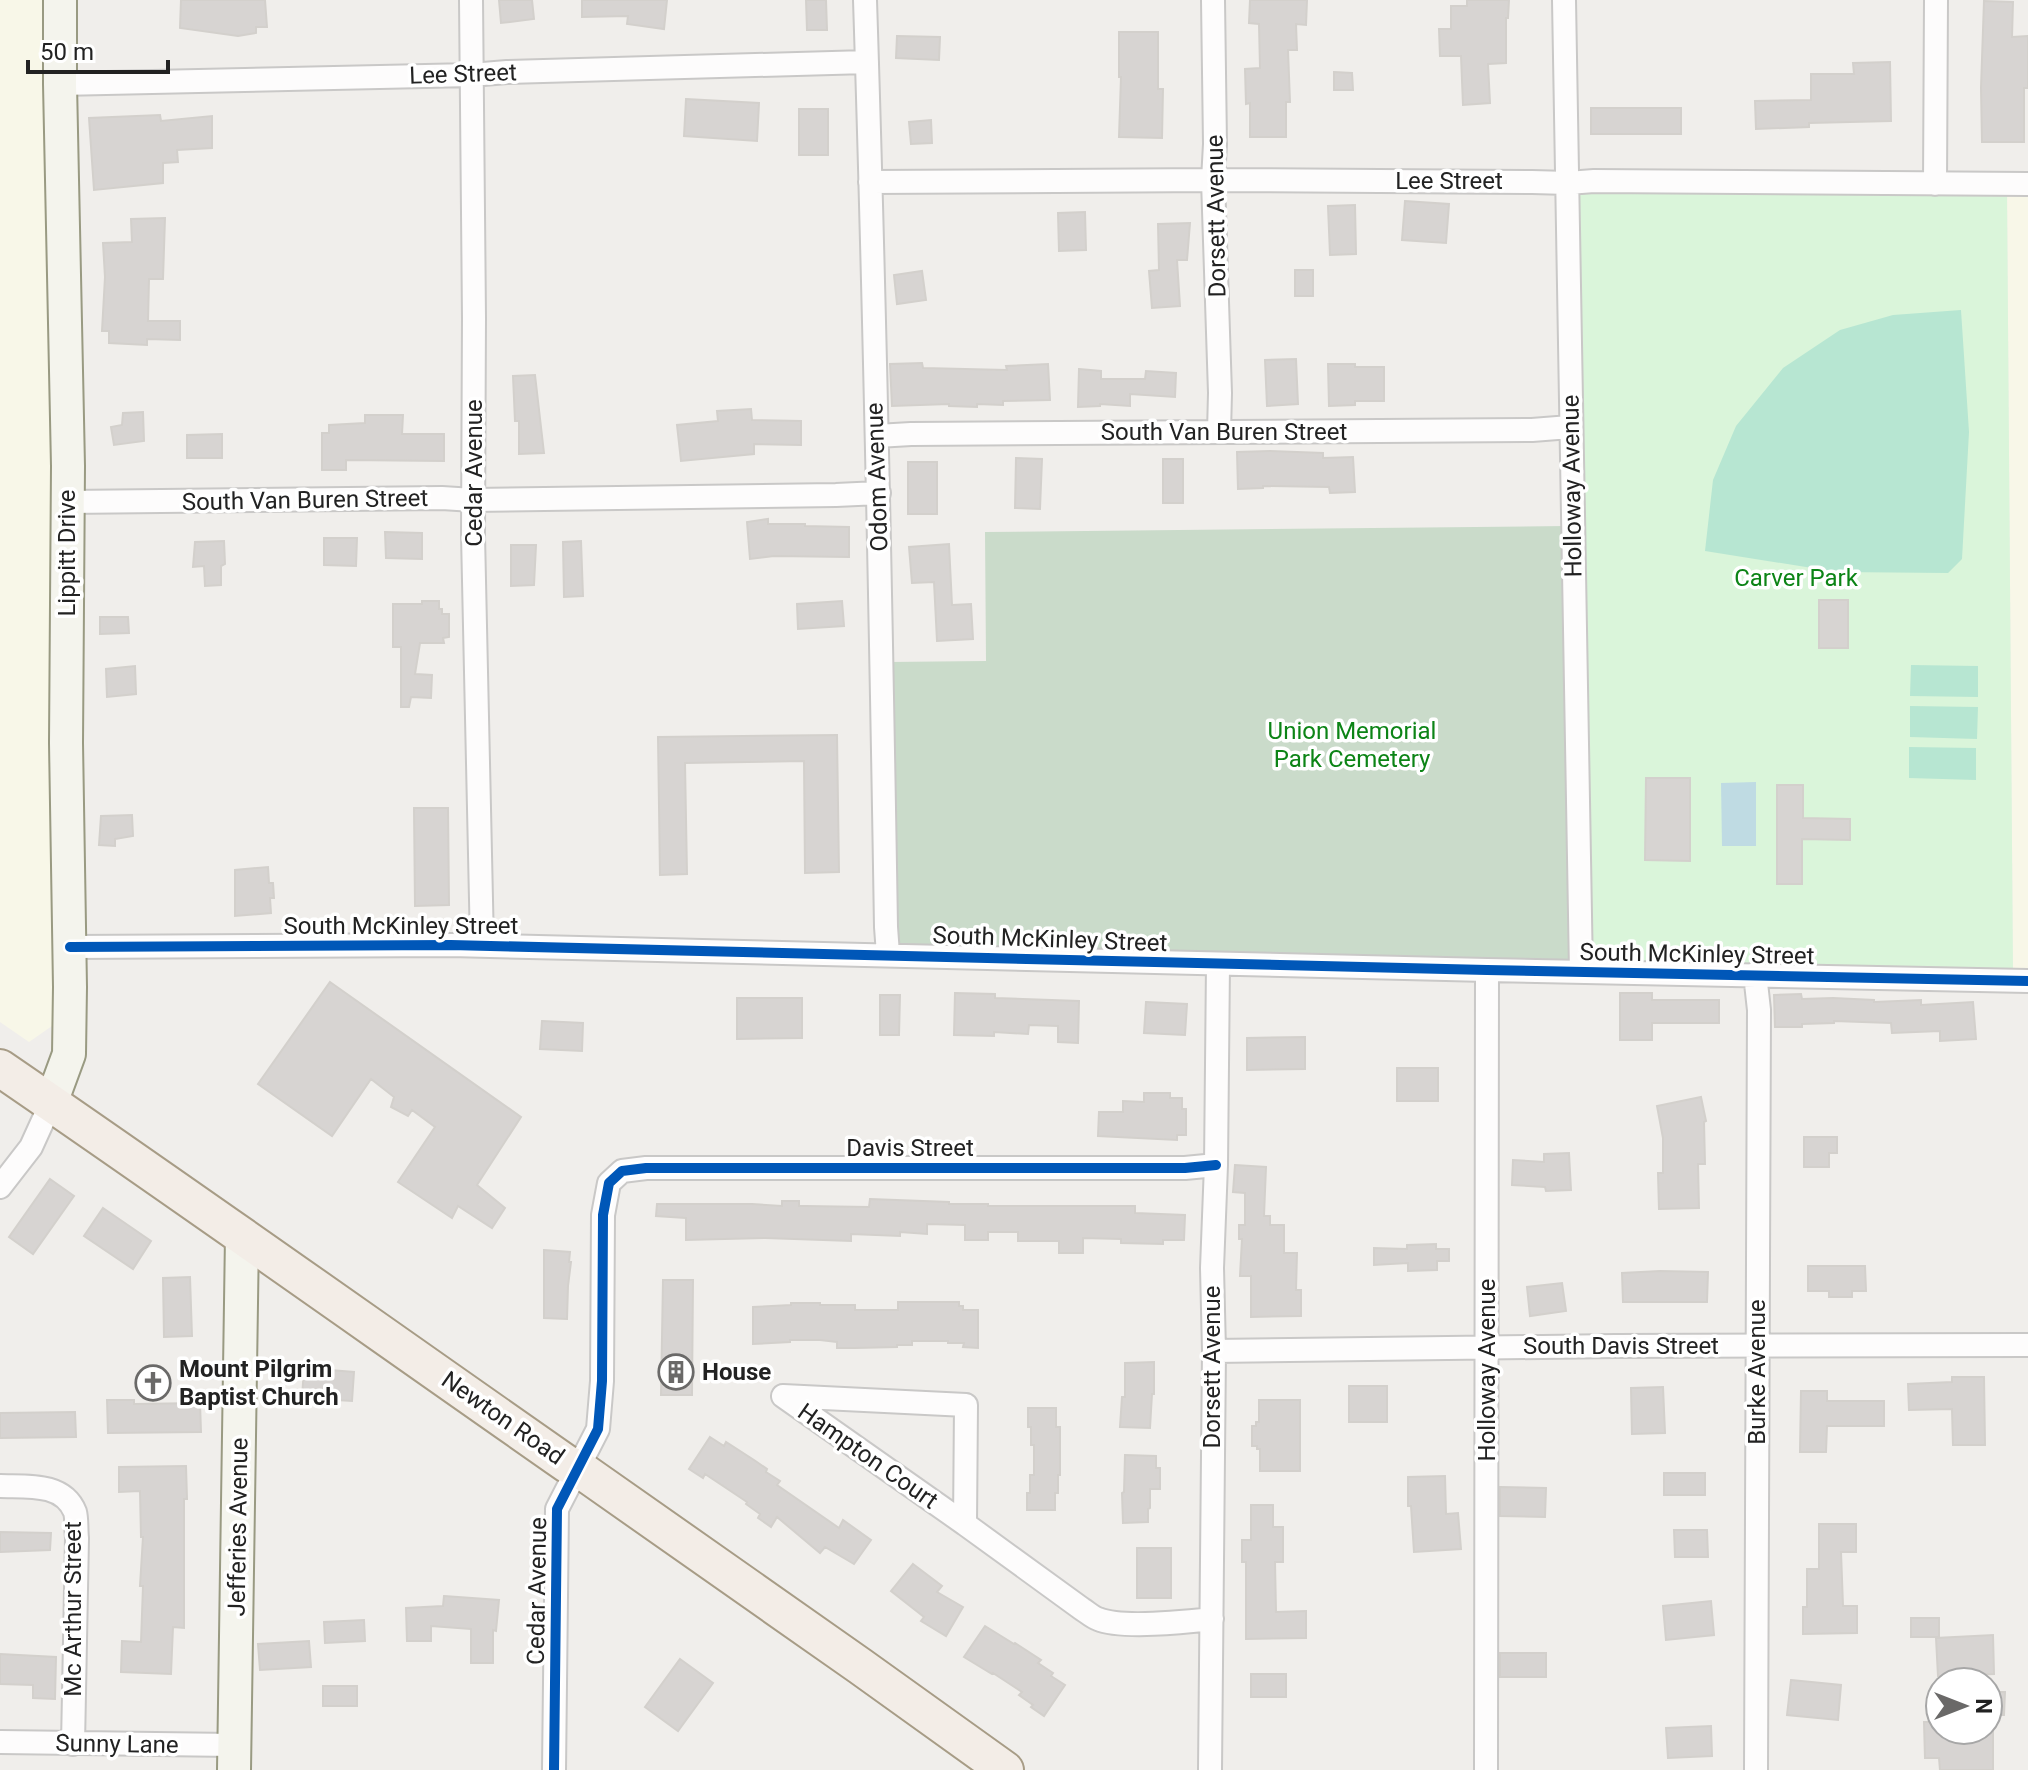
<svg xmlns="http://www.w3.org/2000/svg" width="2028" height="1770" viewBox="0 0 2028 1770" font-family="Roboto,sans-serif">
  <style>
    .education { fill: #f8f7e8 }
    .cemetery { fill: #cadbca }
    .park { fill: #daf5da }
    .pitch { fill: #b7e6d2 }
    .water { fill: #bfdbe3 }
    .building { fill: #d7d4d2; stroke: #d3d0cc; stroke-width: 2 }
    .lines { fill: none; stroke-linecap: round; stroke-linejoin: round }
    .street-casing { stroke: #c9c8c7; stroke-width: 26 }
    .secondary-casing { stroke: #999a82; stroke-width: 36 }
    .primary-casing { stroke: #a79c86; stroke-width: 40 }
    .street { stroke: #fdfcfc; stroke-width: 22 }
    .secondary { stroke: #f4f4ed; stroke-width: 32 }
    .primary { stroke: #f3ede7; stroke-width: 36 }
    .cycleway-casing { stroke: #fff; stroke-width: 15 }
    .cycleway { stroke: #0057b8; stroke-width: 10 }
    .labels { text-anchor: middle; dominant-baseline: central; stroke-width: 7; stroke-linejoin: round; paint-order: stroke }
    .street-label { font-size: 24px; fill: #222; stroke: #fff }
    .park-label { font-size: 24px; fill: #0c8416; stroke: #fff }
    .poi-label { font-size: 24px; font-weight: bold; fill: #222; stroke: #fff; text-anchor: start }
  </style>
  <rect width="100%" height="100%" fill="#f0eeeb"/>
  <path class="education" d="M0,0H52V1026L29,1042L0,1022Z
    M2007,190H2028V974H2013Z"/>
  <path class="cemetery" d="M1566,526L1573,966L893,949L888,662L986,661L985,532Z"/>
  <path class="park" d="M1575,190H2007L2013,974L1587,966Z"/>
  <path class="pitch" d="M1961,310L1969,432L1962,559L1948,573L1837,572L1705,551L1713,480L1736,426L1783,368L1840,330L1893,315Z
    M1911,665L1978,666V697L1910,696Z
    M1910,706L1978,707L1977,739L1910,737Z
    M1909,747L1976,748V780L1909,778Z"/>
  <path class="water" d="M1756,782V846H1722L1721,783Z"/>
  <path class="building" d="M181,0H265L267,27H256V33L238,36L180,28Z
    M499,0H532L534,19L501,23Z
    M582,0H667L664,29L627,24L628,16L582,17Z
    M806,0H826L827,30H807Z
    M1250,0H1307L1306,25L1296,24L1297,50H1288L1290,102H1286V137H1250V103L1246,104L1245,69L1260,68L1259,24L1249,23Z
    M1467,0H1509L1508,18H1506V63L1488,64L1490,103L1463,105L1461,56H1440L1439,29H1451V6H1467Z
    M1984,1L2013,2L2012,37L2028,36V88H2024V142H1982L1981,88Z
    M1119,32H1158V89H1163L1162,138L1119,137L1121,77H1119Z
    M897,36L940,37L939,60L896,58Z
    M1890,62L1891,121L1809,123V127L1756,129L1755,101L1811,100V74H1854L1853,63Z
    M1334,72L1352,73L1353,90H1334Z
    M686,99L759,103L757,141L684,136Z
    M1591,108H1681V134H1591Z
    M799,109H828V155H799Z
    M160,115L161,121L212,116V148L177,150L178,162L163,163V183L94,190L89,118Z
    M931,120L932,143L911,144L909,122Z
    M1405,201L1449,204L1446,243L1402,240Z
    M1355,205L1356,254L1330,255L1328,206Z
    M1085,212L1086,250L1059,251L1058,213Z
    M165,218L163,279H149L148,321H180V340L147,339V345L109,343V331H102L105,277L103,243L132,242L131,219Z
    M1190,223L1187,260H1177L1180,306L1152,308L1149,271L1159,270L1158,224Z
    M1295,270H1313V296H1295Z
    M922,271L926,300L897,304L894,275Z
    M1296,359L1298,404L1267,406L1265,360Z
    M922,363L923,368L1007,370L1006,366L1048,364L1050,400L1003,401V405L977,404V407L949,406V404L892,406L890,364Z
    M1328,364H1355V367H1384V401H1355V405L1329,406Z
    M1079,369L1101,371V379H1145L1146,371L1176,373L1175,397L1130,394V406L1100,404V406L1078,407Z
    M535,375L544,453L519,454V421H515L513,376Z
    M751,409L752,420L801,421V445L754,444V454L681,461L677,425L718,421L717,411Z
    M143,412L144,441L114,445L111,427L122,425L123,413Z
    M365,415H403L402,434H444V461L346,460V470H322V433H329V425L365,423Z
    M222,434V458H187V435Z
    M1270,451L1323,453V458L1353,457L1355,492L1330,493L1329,487L1263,486V488L1238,489L1237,452Z
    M1016,458L1042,459L1040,509L1015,508Z
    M1163,459H1183V503H1163Z
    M908,462H937V514H908Z
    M768,519V524H805V526L849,527V557L774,556L750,559L747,522Z
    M385,532L422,533V559L386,558Z
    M324,538H357L356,566L324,565Z
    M224,541L225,564L221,566V585L205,586L204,566L193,567L195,542Z
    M581,541L583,596L564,597L563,542Z
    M949,544L952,605L971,604L973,639L937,641L934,582L912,583L909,547Z
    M511,545H536L534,585L511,586Z
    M1819,600H1848V648H1819Z
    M422,601H439V609H442V614H449V637L443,638L444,643H420L415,674L432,675L431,698L411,697L409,707H401V647H393V604H422Z
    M842,601L844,626L798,629L797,604Z
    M100,617H128L129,633L100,634Z
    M135,666L136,694L107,697L106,669Z
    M837,735L839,872L805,873L804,761L685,763L687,874L660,875L658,737Z
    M1646,778H1690V861L1645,860Z
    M1777,785H1803V818L1850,819V840L1802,839V884H1777Z
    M414,808H448L449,905L415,906Z
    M132,815L133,836L115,839V846L99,845L101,816Z
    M268,867L269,883H273L274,898H270L271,913L235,916V870Z
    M330,982L521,1117L477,1185L505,1208L492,1228L458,1206L452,1218L398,1182L435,1127L412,1110L408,1116L391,1107L394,1097L371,1079L332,1136L258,1084Z
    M955,993L995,994V998L1079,1001L1078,1043L1058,1042V1026L1029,1025L1028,1034L994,1032V1036L954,1035Z
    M1620,993H1652V1000H1719V1023H1652V1040H1620Z
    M1801,994L1802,999L1833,998L1874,1000V1002L1921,1000V1005L1973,1002L1976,1039L1940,1041V1031L1892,1033L1891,1023L1834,1021V1023L1802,1024V1027H1775L1774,995Z
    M880,995H900L899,1035H880Z
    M737,998H802V1038L737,1039Z
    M1146,1002L1187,1004L1185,1035L1144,1033Z
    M542,1021L583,1023L582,1051L540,1049Z
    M1305,1037V1069L1247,1070V1038Z
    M1397,1068H1438V1101H1397Z
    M1144,1093H1170V1098H1182V1109H1186V1135H1177V1140L1098,1136L1099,1112H1123V1101L1144,1102Z
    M1701,1097L1706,1121L1704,1122L1705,1164H1698L1699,1208L1659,1209L1658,1173H1663V1138L1657,1106Z
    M1804,1137H1837V1153H1829V1167H1804Z
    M1569,1153L1571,1190L1546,1191L1545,1187L1512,1185L1513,1160L1544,1162V1154Z
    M1235,1165L1266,1167L1264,1216H1270V1225H1284V1253H1297L1296,1290H1301V1316L1251,1317V1276H1240L1242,1239H1239V1225H1245V1193L1233,1192Z
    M50,1179L74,1196L33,1254L9,1237Z
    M870,1199L949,1202V1204H988V1206H1135V1213L1185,1215L1184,1240H1163V1244L1121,1243V1239L1083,1238V1253H1059V1241H1018V1232H988V1240H965V1225L927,1224V1234L900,1232V1236L851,1234V1241L765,1238L686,1240V1218L656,1216L657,1204H752L782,1206V1201H799V1206H806L869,1207Z
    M103,1208L151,1241L133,1269L84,1236Z
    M1436,1244V1249H1449V1261H1437V1270L1408,1271V1263L1374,1265V1248L1407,1249V1245Z
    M544,1250L570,1252L569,1262H571L568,1286L567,1319L544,1318Z
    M1808,1266H1865L1866,1291H1852V1297H1829V1291H1808Z
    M1660,1271L1708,1272L1707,1302H1623L1622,1273Z
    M190,1277L192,1336L164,1337L163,1278Z
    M663,1280H693L692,1395H661Z
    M1562,1283L1566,1311L1530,1316L1527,1287Z
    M898,1302H959V1306H963V1310H978V1348L963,1347L964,1343H948V1341H912V1345H897V1347L855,1348H837V1342L820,1340H790V1342L753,1344V1307L791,1305V1303H820V1305H855V1310H898Z
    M1154,1362V1394H1152L1150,1428L1120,1427L1122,1397H1125V1363Z
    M304,1368L354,1372L352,1401L302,1398Z
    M1952,1377H1984L1985,1445H1953L1952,1409L1909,1410L1908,1384L1952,1382Z
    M1349,1386H1387V1422H1349Z
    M1663,1387L1665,1433L1632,1434L1631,1388Z
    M1801,1391H1827V1401H1884V1426H1827L1826,1452H1800Z
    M107,1400H134V1404L200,1403L201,1432L108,1433Z
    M1259,1400H1300V1471H1260V1449H1257V1446H1252V1426H1256V1422H1259Z
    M1028,1408H1056V1427H1060V1475H1058V1493H1055V1510H1027V1493H1030V1475H1034V1445H1031V1427H1028Z
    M75,1412L76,1437L0,1438V1413Z
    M710,1437L724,1446L726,1442L754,1460L767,1469L766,1472L780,1481L777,1485L839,1528L843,1520L871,1540L854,1564L825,1547L820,1553L777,1517L771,1527L758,1518L760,1514L746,1504L747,1502L705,1474L703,1478L689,1469Z
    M1125,1455L1156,1456V1468H1160V1489H1150V1508L1148,1509V1522L1123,1523L1122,1493L1124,1492Z
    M186,1466L187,1499H184V1628L173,1627L171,1674L121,1672L122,1641L141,1642L143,1586H140L143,1537H141L140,1491L119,1492V1467Z
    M1664,1473H1705V1495H1664Z
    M1445,1476L1446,1514L1458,1513L1461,1549L1414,1552L1411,1506H1408V1477Z
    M1500,1487L1546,1488L1545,1517L1500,1516Z
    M1251,1505H1273V1527H1283V1562H1275L1276,1612L1306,1611V1638L1246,1639V1562H1242V1540H1251Z
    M1819,1524H1856V1552H1841L1843,1606H1857V1633L1803,1634V1607H1807V1569H1819Z
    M1674,1530H1707L1708,1557H1675Z
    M0,1532L51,1533L50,1550L0,1552Z
    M1137,1548H1171V1598H1137Z
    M913,1564L942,1586L937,1592L963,1607L946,1636L921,1621L924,1617L891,1591Z
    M444,1596L499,1600L496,1631L493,1630V1663H471V1629L431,1626V1641H407L406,1608L443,1606Z
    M1711,1601L1714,1635L1666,1640L1663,1606Z
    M1911,1618H1939V1637H1911Z
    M364,1620L365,1641L325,1643L324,1622Z
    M985,1626L1014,1644L1015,1643L1041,1660L1038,1663L1053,1673L1051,1676L1065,1685L1044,1716L1031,1707L1033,1705L1019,1695L1022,1692L993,1673L992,1674L964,1657Z
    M1993,1635L1994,1674L1938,1676L1936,1638Z
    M309,1641L311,1667L260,1670L258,1644Z
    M1500,1653H1546V1677H1500Z
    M0,1654L56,1657L55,1699L33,1698V1685L0,1684Z
    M680,1659L713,1683L678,1731L645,1707Z
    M1251,1674H1286V1697H1251Z
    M1791,1680L1841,1685L1838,1720L1787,1715Z
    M323,1686H357V1706H323Z
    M1988,1692H2005L2004,1715H1988Z
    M1924,1722H1940V1730H1993V1770H1940L1939,1758H1925Z
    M1711,1726L1712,1756L1668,1758L1666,1728Z"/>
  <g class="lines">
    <defs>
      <path id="street" d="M471,0L474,318L473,535L482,945
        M865,0C875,309 881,618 886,927L888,954
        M1213,0L1215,144L1213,180L1220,393L1219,432
        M1564,0L1581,972
        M60,84L471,75L507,72L867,62
        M870,182L1213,180L1532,182L1568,183L1594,181L2028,184
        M1935,184L1936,0
        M877,436L911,434L1532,430L1570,427
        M67,502L442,498L473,500L836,495L879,493
        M70,947L451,945L1487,970L2028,981
        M1755,974L1759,1010L1756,1770
        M0,1187L31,1147L51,1103
        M1214,1351L1615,1346L2028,1345
        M783,1396L966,1405L965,1524Z
        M0,1486C26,1487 63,1482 75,1512C77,1519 76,1530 77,1538L73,1744
        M965,1524L1082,1609C1087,1612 1092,1617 1098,1619C1122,1629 1185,1622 1212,1619
        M0,1742L234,1745
        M554,1770L557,1509L598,1429L602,1381L603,1215L609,1183L622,1171L646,1168H1185L1216,1165
        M1210,1770L1214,1351L1212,1268L1216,1165L1218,964
        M1486,1770L1487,970"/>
      <path id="secondary" d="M51,1103L69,1054L70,987L66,743L68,466L60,84V0
        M234,1770L242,1236"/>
      <path id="primary" d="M0,1068C190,1198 378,1332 567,1464L578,1468L860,1666L1005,1770"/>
    </defs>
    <use href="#street" class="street-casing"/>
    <use href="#secondary" class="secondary-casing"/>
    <use href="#primary" class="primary-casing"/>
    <use href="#street" class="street"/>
    <use href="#secondary" class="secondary"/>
    <use href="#primary" class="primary"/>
    <defs>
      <path id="cycleway" d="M70,947L451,945L1487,970L2028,981
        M554,1770L557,1509L598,1429L602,1381L603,1215L609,1183L622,1171L646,1168H1185L1216,1165"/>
    </defs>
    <use href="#cycleway" class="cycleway-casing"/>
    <use href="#cycleway" class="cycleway"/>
  </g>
  <defs>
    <symbol id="building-ring" viewBox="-11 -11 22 22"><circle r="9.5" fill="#fff" stroke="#6a6968" stroke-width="1.5"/><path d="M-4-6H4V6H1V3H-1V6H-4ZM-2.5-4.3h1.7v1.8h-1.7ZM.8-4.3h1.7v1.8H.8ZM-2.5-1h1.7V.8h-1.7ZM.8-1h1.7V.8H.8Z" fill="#6a6968"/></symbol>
    <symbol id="church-ring" viewBox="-11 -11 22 22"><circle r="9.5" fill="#fff" stroke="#6a6968" stroke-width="1.5"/><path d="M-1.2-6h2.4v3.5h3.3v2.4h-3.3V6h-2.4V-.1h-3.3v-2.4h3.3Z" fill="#6a6968"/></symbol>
  </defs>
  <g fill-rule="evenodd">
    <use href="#building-ring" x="656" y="1352" width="40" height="40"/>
    <use href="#church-ring" x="133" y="1363" width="40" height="40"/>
  </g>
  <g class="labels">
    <g class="street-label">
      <text transform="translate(463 74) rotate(-2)">Lee Street</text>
      <text x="1449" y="181">Lee Street</text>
      <text transform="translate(1216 216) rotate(-91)">Dorsett Avenue</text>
      <text x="1224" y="432">South Van Buren Street</text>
      <text transform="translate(474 473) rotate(-90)">Cedar Avenue</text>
      <text transform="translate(877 477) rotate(-92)">Odom Avenue</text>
      <text transform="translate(1572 486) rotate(-91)">Holloway Avenue</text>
      <text transform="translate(305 500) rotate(-1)">South Van Buren Street</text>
      <text transform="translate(67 553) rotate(-90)">Lippitt Drive</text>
      <text x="401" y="926">South McKinley Street</text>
      <text transform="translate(1050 939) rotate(2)">South McKinley Street</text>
      <text transform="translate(1697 954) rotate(1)">South McKinley Street</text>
      <text x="910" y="1148">Davis Street</text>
      <text x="1621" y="1346">South Davis Street</text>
      <text transform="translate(1212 1367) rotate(-90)">Dorsett Avenue</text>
      <text transform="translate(1487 1370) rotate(-90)">Holloway Avenue</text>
      <text transform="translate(1757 1372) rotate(-90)">Burke Avenue</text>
      <text transform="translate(503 1418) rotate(35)">Newton Road</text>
      <text transform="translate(868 1456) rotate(35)">Hampton Court</text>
      <text transform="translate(238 1527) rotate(-89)">Jefferies Avenue</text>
      <text transform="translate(537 1591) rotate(-89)">Cedar Avenue</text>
      <text transform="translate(73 1609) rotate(-90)">Mc Arthur Street</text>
      <text transform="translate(117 1744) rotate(1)">Sunny Lane</text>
    </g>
    <g class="park-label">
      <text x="1796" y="578">Carver Park</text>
      <text x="1352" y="731">Union Memorial<tspan x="1352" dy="28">Park Cemetery</tspan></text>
    </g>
    <g class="poi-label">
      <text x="179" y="1369">Mount Pilgrim<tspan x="179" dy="28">Baptist Church</tspan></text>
      <text x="702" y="1372">House</text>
    </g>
  </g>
  <g transform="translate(1964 1706) rotate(90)"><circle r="38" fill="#ffffff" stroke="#a7a7a7" stroke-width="2"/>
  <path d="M0-6L14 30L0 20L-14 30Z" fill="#6a6968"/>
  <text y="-12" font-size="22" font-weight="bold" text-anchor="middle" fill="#222222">N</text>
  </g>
  <path d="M28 60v12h140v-12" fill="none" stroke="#222222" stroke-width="4"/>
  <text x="40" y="60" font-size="24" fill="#222222" stroke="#ffffff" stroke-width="6" paint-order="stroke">50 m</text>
</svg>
